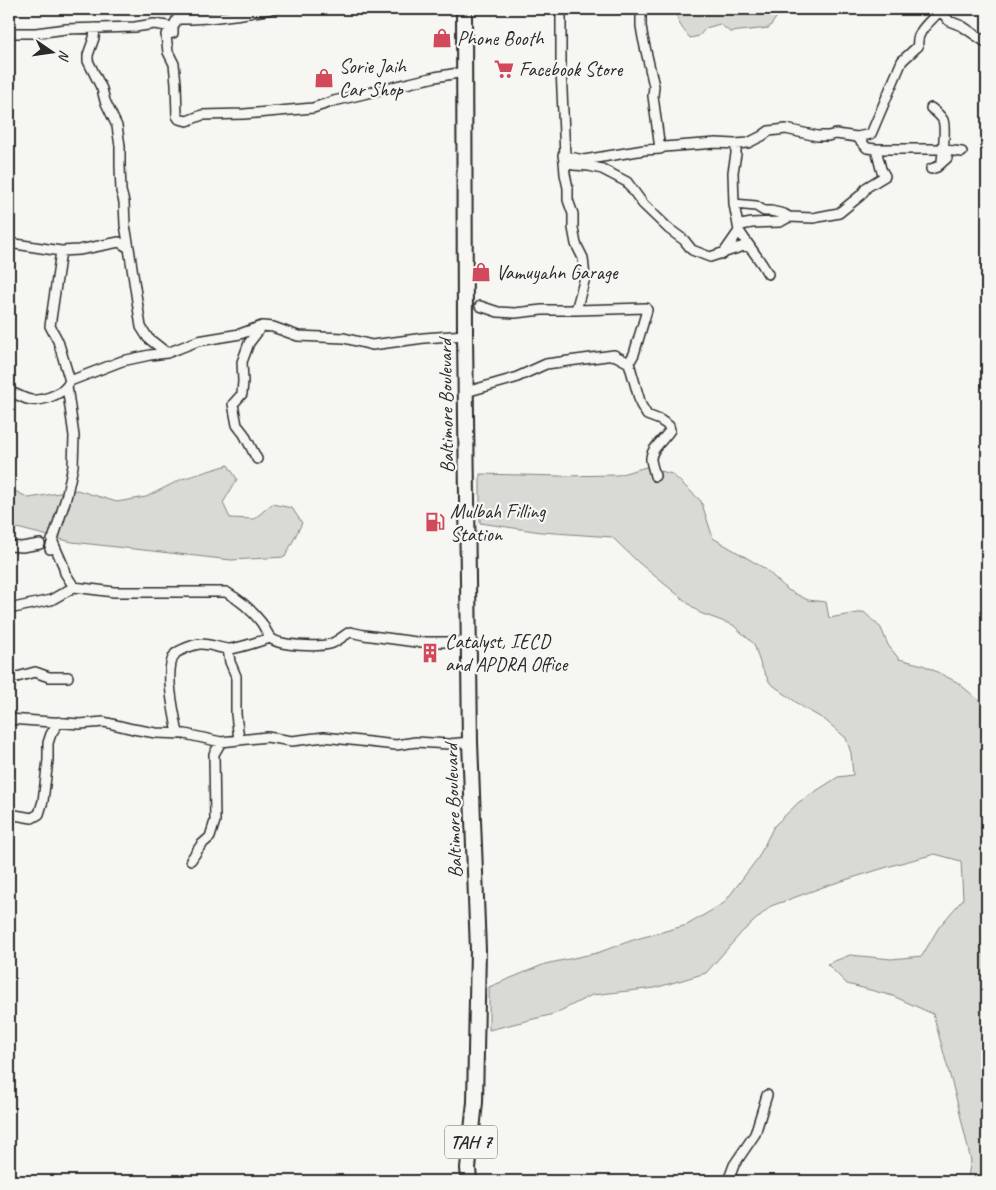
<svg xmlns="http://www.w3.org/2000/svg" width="996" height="1190" viewBox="0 0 996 1190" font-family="Caveat,sans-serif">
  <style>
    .green { fill: #d9d9d5; stroke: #828280 }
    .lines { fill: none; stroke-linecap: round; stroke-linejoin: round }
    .minor-casing { stroke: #2b2b2b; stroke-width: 12 }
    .highway-casing { stroke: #2b2b2b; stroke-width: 18 }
    .minor { stroke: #f6f6f2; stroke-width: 9 }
    .highway { stroke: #f6f6f2; stroke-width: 14 }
    .labels { text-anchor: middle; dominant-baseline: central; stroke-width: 4.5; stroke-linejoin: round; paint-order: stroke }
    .shield { fill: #f6f6f2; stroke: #686867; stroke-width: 1 }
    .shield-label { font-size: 19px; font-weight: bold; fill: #2b2b2b }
    .poi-label { font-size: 20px; fill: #2b2b2b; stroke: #f6f6f2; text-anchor: start }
    .street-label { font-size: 20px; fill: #2b2b2b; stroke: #f6f6f2 }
  </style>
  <rect width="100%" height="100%" fill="#f6f6f2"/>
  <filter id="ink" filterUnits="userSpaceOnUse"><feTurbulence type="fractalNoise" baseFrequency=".02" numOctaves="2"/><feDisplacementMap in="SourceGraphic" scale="10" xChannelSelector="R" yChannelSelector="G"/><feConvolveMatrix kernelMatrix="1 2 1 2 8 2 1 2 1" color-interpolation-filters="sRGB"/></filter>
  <g filter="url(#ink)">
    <path class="green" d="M678,9H950L936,11L877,10L778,15L769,28L730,32L720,24L706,28L699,36L690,38C683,29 674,20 678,9Z
      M228,465L237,479L223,503L230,518L254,519L272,504L292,508L302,523L285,557L231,560L161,552L72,542L21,529L9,527V488L29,498L77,490L117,502L146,497L182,479Z
      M646,467L672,474L701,501L713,538L764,568L788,590L808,600L826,602L829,618L864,612L881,628L888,645L899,659L923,665L957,682L987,707V1181H967L971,1161L958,1105L933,1014L893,996L847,984L827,964L850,955L891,959L922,956L939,927L963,899L961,861L935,854L897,864L826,886L771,906L742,932L706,973L655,988L592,995L554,1014L489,1030V987L545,964L597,953L633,940L687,925L724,903L758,858L774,826L799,802L838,777L853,775L851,753L846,738L825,720L804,708L770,683L761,666L754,644L733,625L700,613L639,563L612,537L541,532L480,523V474L560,476L618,475Z"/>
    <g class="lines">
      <defs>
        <path id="minor" d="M561,9V69L565,156L563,155L564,161L573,165L589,166L602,169L627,182L643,204L669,229L684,240L692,250L710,257L747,245L752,250
          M641,9V26L643,38L654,86L653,96L660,149
          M173,27L177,19C208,20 239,15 271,9
          M95,28L94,38L88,55V61L102,89L105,101L117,126L120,146V166L121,191L124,202L125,225L129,248
          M9,33H36L66,29L135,27L154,24L173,27V33L166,35L168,52L174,64L176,83L177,116L179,119L187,121L202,115L244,114L313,108L334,101L435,77L464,72
          M931,108C936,112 940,115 943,120C946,128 943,152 942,161
          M735,144L736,147V154L733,172L734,204L739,231L762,264L768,274
          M876,149H938L962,152
          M565,156L584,160L644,150L660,149L664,147L716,143L735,144L748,143L762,136L769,131L786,129L817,136H828L836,134L857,137
          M564,161L565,174L568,188V200L573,214V228L576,244L583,258L585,278L576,310
          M931,169L937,167L947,158
          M734,204L756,206L764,211H771L784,214L789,217
          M9,243L61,251L79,250L119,242L129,248L141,327L148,338L167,353
          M61,251L50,326L58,341L70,381
          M723,254L739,231L741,225L752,223L780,222L789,217L813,218L839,213L861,195L867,187L885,176L881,169L876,149L867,148L857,137L871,134L902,61L918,46C915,31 932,21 940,10L949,21L962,26L987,43
          M480,306L498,312L515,313L542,310H576L646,308L647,310L634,354L629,363L641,405L647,415L660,420L669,426L670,430C664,440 650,449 651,460C652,466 654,471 655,476
          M9,392C15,393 21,397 27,399C39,403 60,395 67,386
          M466,392L515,378L546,364L614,355L629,363
          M257,459L244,434L237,425L233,404L242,394L243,381L242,362L249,343L262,326
          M52,540L63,565L65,573L74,587
          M9,546L22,547L40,544
          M50,549L66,498L73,466L74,436L67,386L70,381L122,361L150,355L167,353L198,341L240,334L262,326L273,327L298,336L344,338L372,345L424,338L465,335
          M9,609L51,600L74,587L114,592H226C240,600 251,609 261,622C265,627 267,635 272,639C281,646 318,647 330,644C337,642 343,636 350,632L364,635L416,642H469
          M228,649L230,662L236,676V714L239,740
          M9,675L17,677L35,672L49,677H68
          M9,719L80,724L104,722L133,729L156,733L185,734L221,742L267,737L292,741L324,737L396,745L416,742L449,744L470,742
          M178,734C175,715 163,670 175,654C179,650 193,645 199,644C210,643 219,649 230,649C241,648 259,641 271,638
          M9,814L32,818L39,814L43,801L48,760V743L51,734L59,722
          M191,860L201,845L210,837L215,821L214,754L221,742
          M728,1181L734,1165L755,1134L767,1095"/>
        <path id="highway" d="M464,9L465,335L470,742L478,950L475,1102L468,1168L469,1181"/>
      </defs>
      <use href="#minor" class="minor-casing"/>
      <use href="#highway" class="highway-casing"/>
      <use href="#minor" class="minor"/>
      <use href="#highway" class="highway"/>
    </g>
  </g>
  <defs>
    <symbol id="shop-bare" viewBox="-9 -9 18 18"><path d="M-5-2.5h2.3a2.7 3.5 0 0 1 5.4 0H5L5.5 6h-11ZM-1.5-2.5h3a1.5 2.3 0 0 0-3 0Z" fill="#d1495b" stroke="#f6f6f2" stroke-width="2.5" paint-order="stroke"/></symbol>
    <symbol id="supermarket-bare" viewBox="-9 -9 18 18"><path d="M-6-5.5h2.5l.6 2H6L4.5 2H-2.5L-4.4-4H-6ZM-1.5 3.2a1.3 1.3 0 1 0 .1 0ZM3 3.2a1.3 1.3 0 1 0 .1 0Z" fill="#d1495b" stroke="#f6f6f2" stroke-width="2.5" paint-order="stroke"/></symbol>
    <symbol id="fuel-bare" viewBox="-9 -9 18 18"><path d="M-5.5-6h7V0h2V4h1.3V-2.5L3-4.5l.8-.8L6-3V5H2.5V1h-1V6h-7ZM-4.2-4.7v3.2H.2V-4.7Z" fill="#d1495b" stroke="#f6f6f2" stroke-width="2.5" paint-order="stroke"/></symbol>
    <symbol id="building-bare" viewBox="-9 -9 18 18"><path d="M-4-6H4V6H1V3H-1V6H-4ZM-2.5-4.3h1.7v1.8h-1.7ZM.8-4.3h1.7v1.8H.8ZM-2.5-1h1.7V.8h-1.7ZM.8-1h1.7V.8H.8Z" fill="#d1495b" stroke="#f6f6f2" stroke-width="2.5" paint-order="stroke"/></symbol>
  </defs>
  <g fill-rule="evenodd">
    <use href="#shop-bare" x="428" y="24" width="28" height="28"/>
    <use href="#supermarket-bare" x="490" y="55" width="28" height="28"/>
    <use href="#shop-bare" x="310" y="64" width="28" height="28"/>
    <use href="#shop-bare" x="467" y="258" width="28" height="28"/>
    <use href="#fuel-bare" x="421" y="508" width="28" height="28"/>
    <use href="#building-bare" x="416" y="639" width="28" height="28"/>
  </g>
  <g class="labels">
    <rect class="shield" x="445" y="1125.5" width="52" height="33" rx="4"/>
    <g class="shield-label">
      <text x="471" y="1142">TAH 7</text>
    </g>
    <g class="poi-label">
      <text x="457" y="38">Phone Booth</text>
      <text x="339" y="66">Sorie Jaih<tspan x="339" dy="23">Car Shop</tspan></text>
      <text x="519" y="69">Facebook Store</text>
      <text x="496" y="272">Vamuyahn Garage</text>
      <text x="450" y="511">Mulbah Filling<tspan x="450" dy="23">Station</tspan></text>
      <text x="445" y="641">Catalyst, IECD<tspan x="445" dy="23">and APDRA Office</tspan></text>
    </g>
    <g class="street-label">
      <text transform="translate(446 406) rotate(-91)">Baltimore Boulevard</text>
      <text transform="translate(453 811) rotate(-92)">Baltimore Boulevard</text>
    </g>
  </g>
  <rect width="996" height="1190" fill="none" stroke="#f6f6f2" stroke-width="30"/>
  <rect x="15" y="15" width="966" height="1160" fill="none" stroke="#2b2b2b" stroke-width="2" filter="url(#ink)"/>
  <g transform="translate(52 52) rotate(103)" stroke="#f6f6f2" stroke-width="4" paint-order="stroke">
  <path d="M0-4L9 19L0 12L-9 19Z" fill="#2b2b2b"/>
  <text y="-8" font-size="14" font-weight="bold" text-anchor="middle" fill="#2b2b2b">N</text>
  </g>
</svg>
